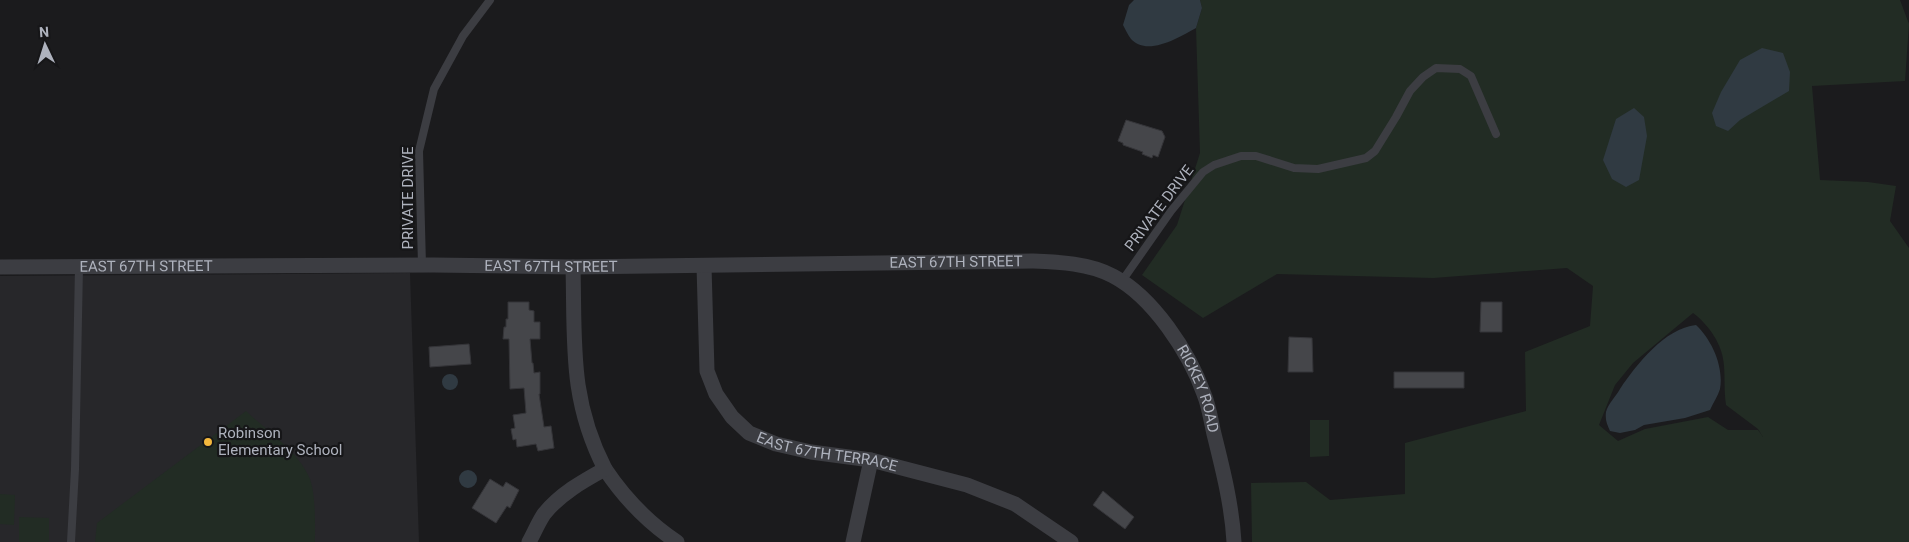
<svg xmlns="http://www.w3.org/2000/svg" width="1909" height="542" viewBox="0 0 1909 542" font-family="Roboto,sans-serif">
  <style>
    .built { fill: #27272a }
    .green { fill: #222c24; fill-rule: evenodd }
    .water { fill: #303a42 }
    .building { fill: #45464a; stroke: #353539 }
    .lines { fill: none; stroke-linecap: round; stroke-linejoin: round }
    .service { stroke: #3c3d42; stroke-width: 8 }
    .minor { stroke: #3c3d42; stroke-width: 15 }
    .poi-dot { fill: #f3b73d; stroke: #161618; stroke-width: 2 }
    .labels { text-anchor: middle; dominant-baseline: central; stroke-width: 4.5; stroke-linejoin: round; paint-order: stroke }
    .street-label { font-size: 15px; fill: #aeb2bd; stroke: #161618 }
    .poi-label { font-size: 15px; fill: #aeb2bd; stroke: #161618; text-anchor: start }
  </style>
  <rect width="100%" height="100%" fill="#1b1b1d"/>
  <path class="built" d="M410,273L419,542H0V276Z"/>
  <path class="green" d="M1200,0H1900L1909,24L1905,81L1812,86L1820,180L1868,182L1896,186L1890,221L1909,248V542H1252L1251,483L1306,482L1330,500L1405,494V443L1526,411L1525,352L1590,326L1593,286L1567,268L1433,278L1277,274L1203,318L1142,275L1177,225L1200,153L1196,28L1202,8ZM1693,313C1709,325 1723,345 1724,366C1725,379 1724,391 1726,405L1758,429L1763,437L1758,430H1728L1708,417L1645,429L1618,441L1599,425L1615,385L1633,363Z
    M246,411C266,430 298,451 309,477C316,492 315,525 315,542H95L97,523Z
    M1310,420H1329V456L1310,457Z
    M0,494L15,495L14,525L0,524Z
    M19,517L49,518V542H19Z"/>
  <path class="water" d="M1134,0H1200L1202,8L1196,28C1180,37 1147,57 1131,39C1128,35 1125,29 1123,25L1129,5Z
    M1762,48L1783,53L1790,72L1789,91L1740,120L1728,131L1716,126L1712,113L1721,92L1740,60Z
    M1634,108L1644,117L1647,136L1639,180L1626,187L1612,179L1603,160L1616,119Z
    M1696,325C1712,340 1724,367 1720,389C1718,396 1713,403 1710,410L1685,418L1644,425L1635,430L1620,433L1610,431C1607,424 1605,420 1606,412C1608,404 1616,396 1620,389C1636,365 1665,328 1696,325Z
    M442 382a8 8 0 1 1 16 0a8 8 0 1 1-16 0Z
    M459 479a9 9 0 1 1 18 0a9 9 0 1 1-18 0Z"/>
  <path class="building" d="M1126,120L1162,131L1165,137L1158,157L1153,155L1152,158L1142,154L1143,152L1123,145V143L1118,141Z
    M508,302H529V310L534,311V322H540V339H530L532,363H533L534,373L540,372V394H539L544,427L551,426L554,448L538,451L536,444L517,447L516,439L513,440L511,429L515,428L513,415L526,413L524,388L510,389L509,339H503L504,327H506V319H508Z
    M1481,302H1502V332H1480Z
    M1289,337L1312,338L1313,372H1288Z
    M469,344L471,364L430,367L429,347Z
    M1394,372H1464V388H1394Z
    M490,479L503,487L506,482L519,490L510,508L507,506L496,523L472,508Z
    M1103,491L1134,517L1125,529L1093,505Z"/>
  <g class="lines">
    <path class="service" d="M422,265L419,151L434,89L463,36L490,0
      M1122,281L1171,211L1203,172L1214,165L1241,156H1256L1294,168L1318,169L1366,158L1375,151L1396,117L1410,91L1423,77L1436,68L1460,69L1471,76L1496,134
      M71,542L75,469L79,267"/>
    <g class="minor">
      <path id="s1" d="M704,266L707,371L716,394L732,417L749,433L776,444L811,452L871,460L967,485L1015,504L1071,542"/>
      <path id="s2" d="M0,267L433,265L573,267L1032,261C1058,262 1089,263 1113,276C1153,297 1189,352 1204,394C1209,406 1211,421 1214,434C1223,470 1232,506 1234,542"/>
      <path d="M605,469C625,499 647,522 677,542"/>
      <path d="M529,542C534,533 538,523 544,514C560,494 583,481 605,469C569,399 575,343 573,267"/>
      <path d="M853,542L871,460"/>
    </g>
  </g>
  <circle class="poi-dot" cx="208" cy="442" r="5"/>
  <g class="labels">
    <g class="street-label">
      <text transform="translate(408 198) rotate(-90)">PRIVATE DRIVE</text>
      <text transform="translate(1159 208) rotate(-53)">PRIVATE DRIVE</text>
      <text stroke="none"><textPath href="#s2" startOffset="956">EAST 67TH STREET</textPath></text>
      <text stroke="none"><textPath href="#s2" startOffset="146">EAST 67TH STREET</textPath></text>
      <text stroke="none"><textPath href="#s2" startOffset="551">EAST 67TH STREET</textPath></text>
      <text stroke="none"><textPath href="#s2" startOffset="1260">RICKEY ROAD</textPath></text>
      <text stroke="none"><textPath href="#s1" startOffset="262">EAST 67TH TERRACE</textPath></text>
    </g>
    <g class="poi-label">
      <text x="218" y="433">Robinson<tspan x="218" dy="17">Elementary School</tspan></text>
    </g>
  </g>
  <g transform="translate(45 45) rotate(356)" stroke="#161618" stroke-width="4" paint-order="stroke">
  <path d="M0-4L9 19L0 12L-9 19Z" fill="#aeb2bd"/>
  <text y="-8" font-size="14" font-weight="bold" text-anchor="middle" fill="#aeb2bd">N</text>
  </g>
</svg>
